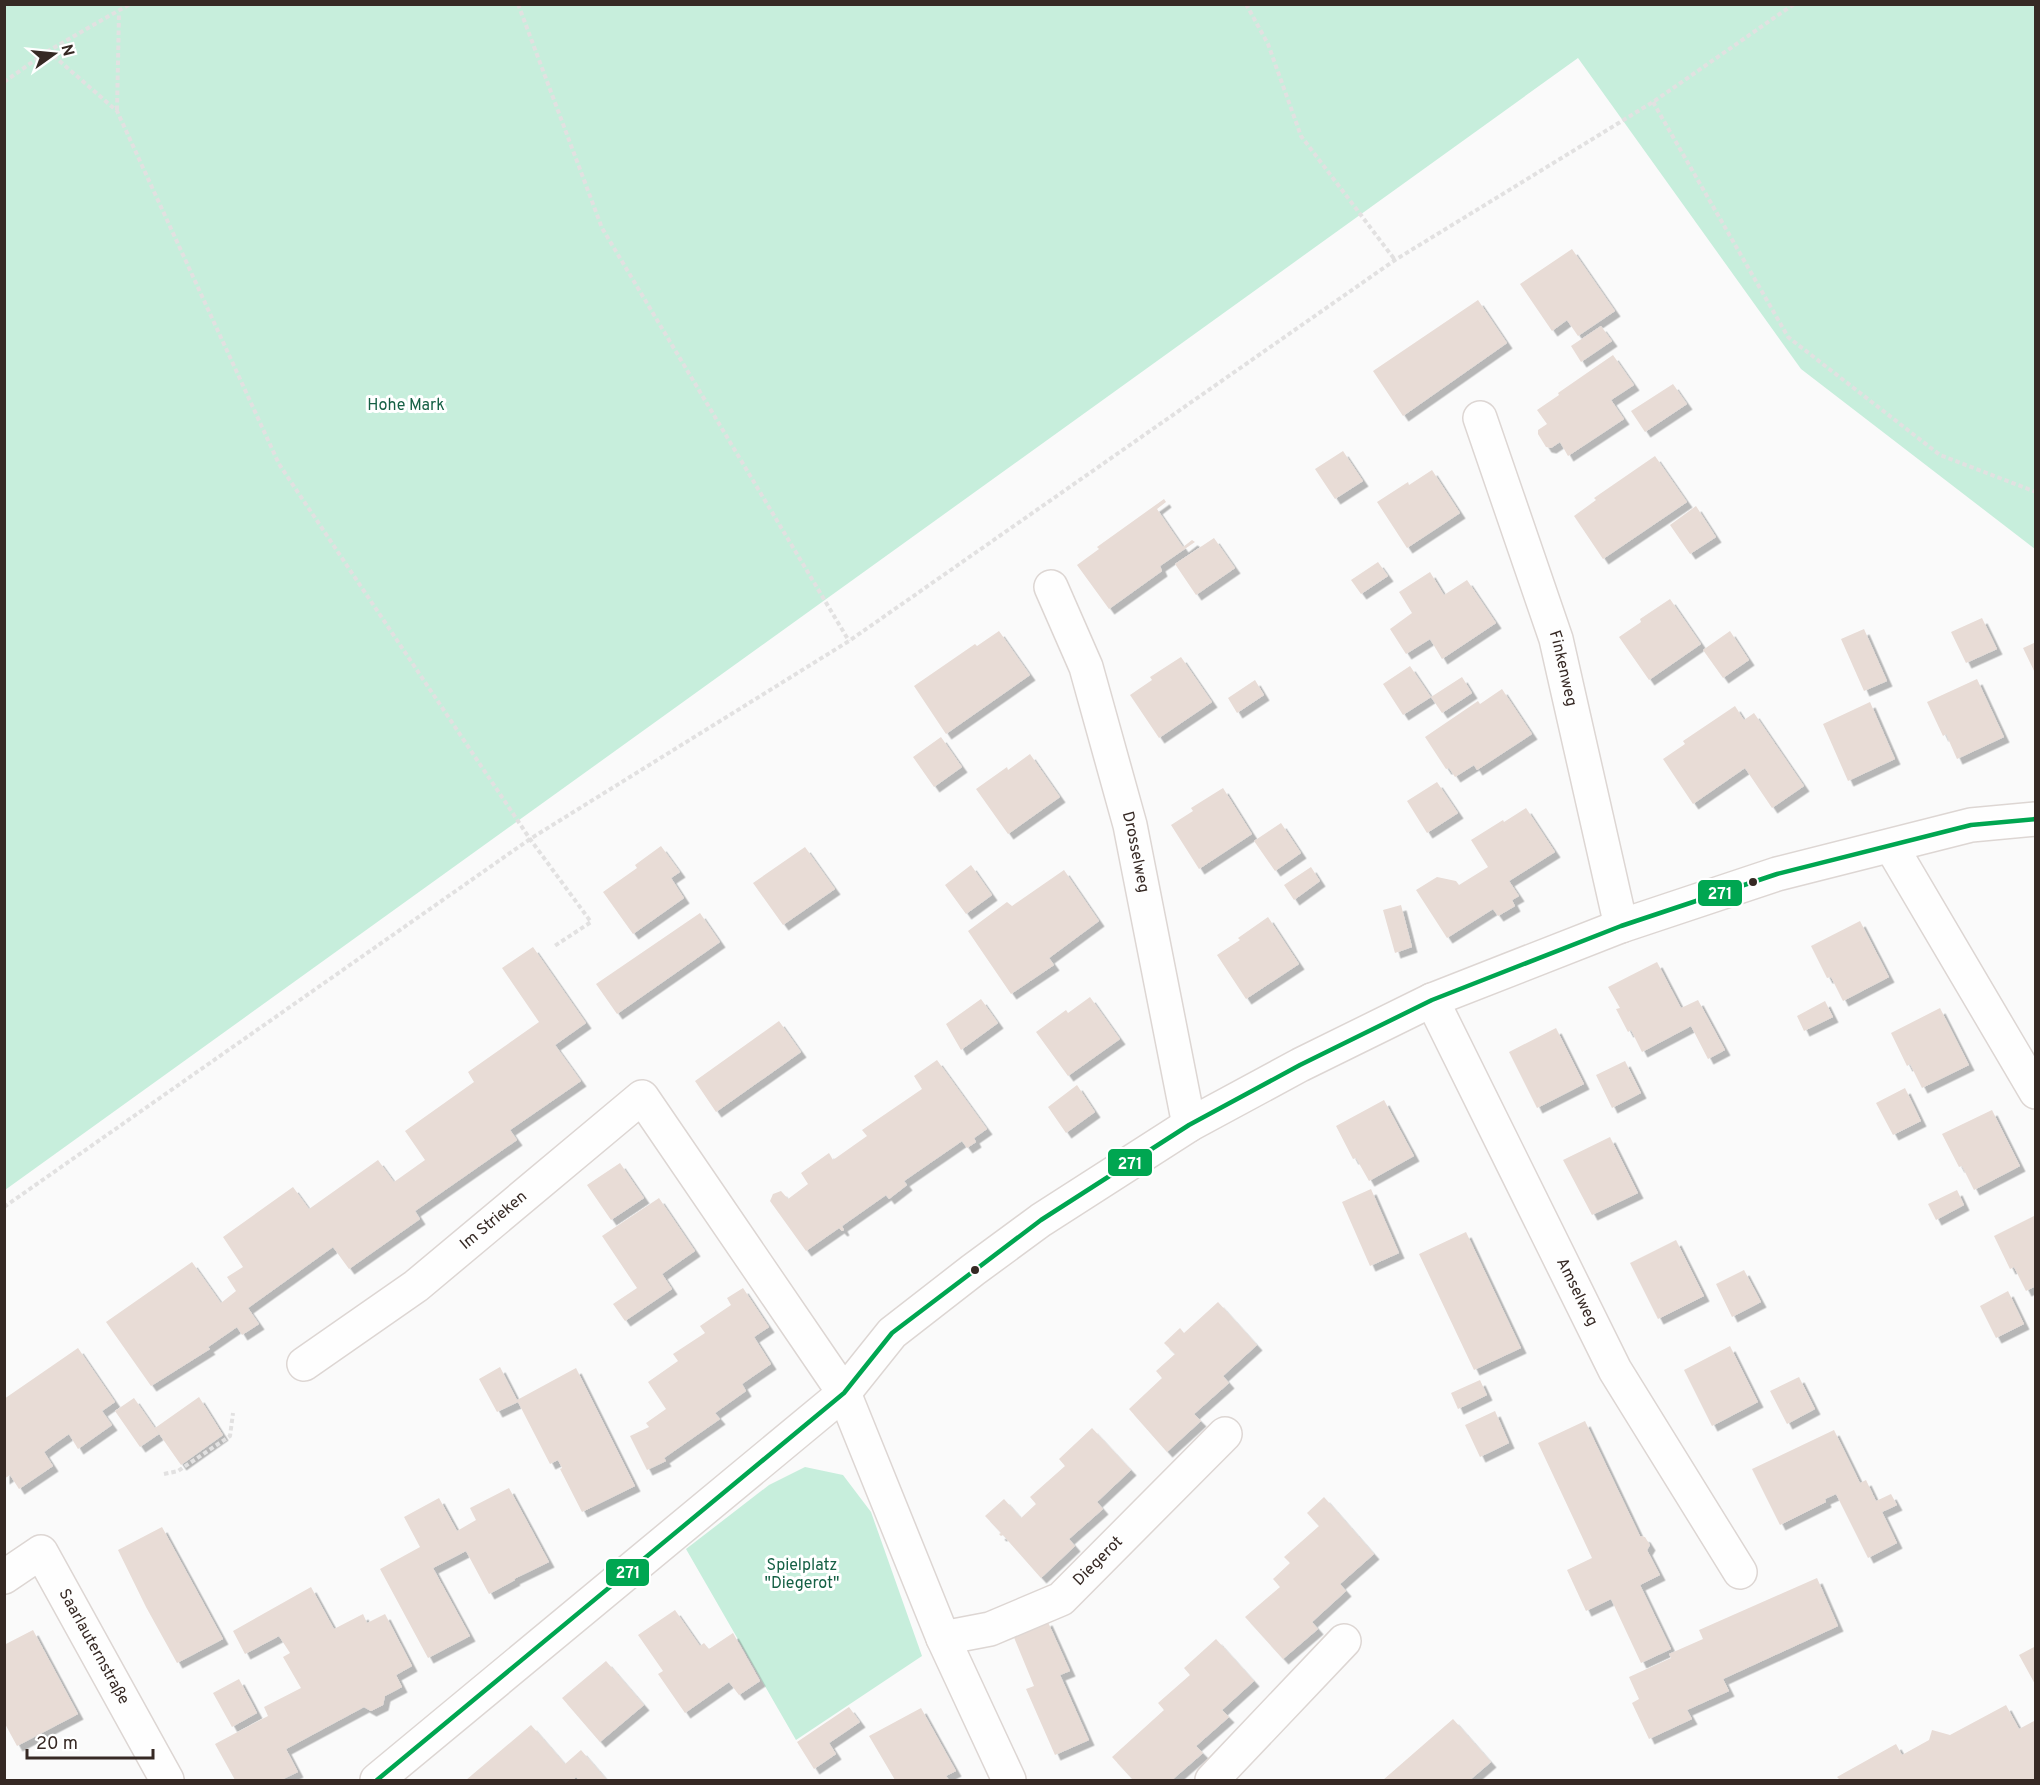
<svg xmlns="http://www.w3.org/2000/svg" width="2040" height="1785" viewBox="0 0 2040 1785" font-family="Overpass,sans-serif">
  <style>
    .green { fill: #c7eedc }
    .building { fill: #e8dcd6; filter: url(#shadow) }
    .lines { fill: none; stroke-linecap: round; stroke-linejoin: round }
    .minor-casing { stroke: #ddd6d3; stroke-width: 36 }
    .path { stroke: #e2e1e1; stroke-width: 4; stroke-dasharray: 4.5 3; stroke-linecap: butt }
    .minor { stroke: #fefefe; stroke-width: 33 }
    .bus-1-casing { stroke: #fff; stroke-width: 9 }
    .bus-1 { stroke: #00a651; stroke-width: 4.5 }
    .bus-dot { fill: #362924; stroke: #fff; stroke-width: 2 }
    .labels { text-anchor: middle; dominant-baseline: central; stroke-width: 6; stroke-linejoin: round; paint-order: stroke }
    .park-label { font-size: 16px; fill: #166045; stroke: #fff }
    .street-label { font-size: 16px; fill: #362924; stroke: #fff }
    .line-badge { stroke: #fff; stroke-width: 2 }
    .badge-label { font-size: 16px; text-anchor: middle; font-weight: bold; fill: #fff }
  </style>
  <defs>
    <filter id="shadow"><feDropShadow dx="5.5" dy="5.5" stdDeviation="0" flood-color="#0004"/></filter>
  </defs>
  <rect width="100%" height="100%" fill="#fafafa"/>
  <path class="green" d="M5,4L2035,5V549L1801,369L1578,58L5,1190Z
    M805,1467L843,1475L871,1512L922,1656L796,1740L686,1549L769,1485Z"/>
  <path class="building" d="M1572,249L1615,311L1578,336L1567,320L1552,331L1520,284Z
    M1478,300L1507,343L1403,416L1373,371Z
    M1601,326L1612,341L1581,362L1571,346Z
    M1613,355L1634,385L1611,400L1624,419L1568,456L1560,442L1551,448L1546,447L1538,434V430L1547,424L1537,410L1559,395L1558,393Z
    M1673,384L1687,404L1645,432L1631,411Z
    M1343,451L1363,481L1335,499L1315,469Z
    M1655,456L1687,502L1603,559L1574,516L1596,500L1594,498Z
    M1432,470L1460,513L1407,548L1377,502L1408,482L1409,485Z
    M1164,499L1166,502L1157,509L1183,547L1192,540L1195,542L1160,566L1162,571L1109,609L1077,565L1099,549L1097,547Z
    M1696,506L1716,537L1690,554L1670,525Z
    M1214,538L1235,568L1196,595L1175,564Z
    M1378,562L1388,576L1361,594L1351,580Z
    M1430,572L1444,595L1467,580L1496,623L1442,659L1430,639L1406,654L1390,629L1412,613L1399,592Z
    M1670,599L1701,644L1649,680L1619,637L1641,622L1640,619Z
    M1982,618L1997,649L1966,663L1951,632Z
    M1864,629L1887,681L1864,691L1841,639Z
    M999,631L1030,675L946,734L914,686L975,644L977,646Z
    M1730,631L1749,660L1723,678L1703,650Z
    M2036,642V675L2023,648Z
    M1181,657L1212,702L1159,738L1130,695L1152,680L1150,677Z
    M1410,666L1431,697L1403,715L1383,684Z
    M1462,677L1472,693L1442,713L1431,697Z
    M1977,679L2004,737L1957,759L1946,734L1943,736L1927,702Z
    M1255,680L1264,695L1237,713L1228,698Z
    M1502,689L1532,734L1477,770L1474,765L1455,777L1449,768L1446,769L1425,737L1478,701L1480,704Z
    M1870,702L1895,759L1848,781L1823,724Z
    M1735,706L1744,720L1754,713L1804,786L1772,808L1745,768L1693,804L1663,759L1685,744L1683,741Z
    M941,737L962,767L934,787L913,757Z
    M1030,754L1060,797L1008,834L976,789L1007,767L1008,770Z
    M1437,782L1458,813L1427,833L1407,801Z
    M1223,788L1252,834L1199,869L1171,825L1193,811L1191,808Z
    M1526,808L1555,852L1509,881L1519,896L1512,900L1515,906L1498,916L1493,909L1447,938L1416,890L1437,877L1456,881L1459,885L1488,867L1471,840L1503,820L1504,822Z
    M1281,823L1301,853L1275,871L1254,841Z
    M661,846L680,872L671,878L684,898L633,934L603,892L637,868L635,865Z
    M805,847L835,889L783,925L753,883Z
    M971,865L992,895L966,914L945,885Z
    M1311,867L1320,881L1294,900L1284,885Z
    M1064,870L1099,921L1049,958L1054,965L1011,994L968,931L1007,902L1012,906Z
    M1401,905L1412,947L1395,953L1383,910Z
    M700,913L720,942L617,1014L596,984Z
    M1268,917L1299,964L1246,999L1217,955L1240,940L1238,938Z
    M1860,921L1889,977L1843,1001L1831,977L1827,978L1811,946Z
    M533,947L586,1023L555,1045L581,1081L510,1130L517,1140L415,1211L420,1219L349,1269L333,1247L248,1308L259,1324L242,1335L237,1327L208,1347L210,1349L151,1386L106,1322L192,1262L221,1303L236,1291L227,1277L243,1267L223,1237L293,1187L309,1209L378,1160L394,1182L425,1160L405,1131L474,1082L468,1072L539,1022L502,968Z
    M1657,962L1681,1008L1698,1000L1725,1050L1708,1059L1691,1026L1642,1052L1631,1030L1628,1032L1616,1009L1620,1008L1608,987Z
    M1090,997L1120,1039L1068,1076L1036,1032L1066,1010L1068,1013Z
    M981,999L998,1023L961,1050L946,1024Z
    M1825,1001L1833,1017L1804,1031L1797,1016Z
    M1940,1008L1969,1065L1922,1088L1910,1064L1907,1066L1891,1033Z
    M779,1021L801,1052L716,1112L695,1081Z
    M1556,1028L1584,1084L1537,1108L1509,1052Z
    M937,1060L987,1129L974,1138L976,1142L967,1148L962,1141L904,1181L907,1185L889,1199L886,1195L842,1226L844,1230L842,1231L839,1228L806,1251L770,1201L773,1194L781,1191L788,1199L808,1184L801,1173L829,1153L833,1160L867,1136L862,1130L922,1089L914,1076Z
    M1625,1061L1641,1093L1612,1108L1596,1075Z
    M1077,1085L1095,1112L1066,1133L1048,1107Z
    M1905,1088L1921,1121L1893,1135L1876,1103Z
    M1384,1100L1414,1156L1369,1181L1356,1158L1353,1159L1336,1126Z
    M1992,1110L2020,1166L1974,1190L1962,1166L1959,1167L1942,1134Z
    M1610,1137L1638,1193L1592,1215L1563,1160Z
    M620,1163L644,1198L611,1220L587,1185Z
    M1371,1189L1399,1253L1370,1266L1342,1202Z
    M1957,1190L1964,1205L1936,1220L1928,1204Z
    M659,1198L695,1251L662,1274L672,1289L625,1321L613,1304L637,1288L602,1236Z
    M2036,1215V1286L2026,1291L2014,1267L2010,1269L1994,1236Z
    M1466,1232L1521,1348L1474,1370L1419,1254Z
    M1676,1240L1704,1296L1658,1319L1630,1263Z
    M1744,1270L1761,1302L1732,1317L1716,1284Z
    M743,1288L769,1327L754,1337L771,1364L742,1384L746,1391L715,1413L720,1419L664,1458L666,1461L647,1470L630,1436L649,1427L646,1423L666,1409L648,1382L678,1361L673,1354L705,1333L700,1326L731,1305L727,1298Z
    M2008,1291L2024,1324L1996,1338L1980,1306Z
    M1218,1302L1257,1345L1223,1376L1229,1383L1194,1414L1201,1421L1167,1452L1129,1409L1162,1378L1156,1371L1175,1354L1164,1343L1180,1328L1184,1333Z
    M1730,1346L1758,1402L1712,1426L1684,1370Z
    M78,1348L115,1402L102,1411L112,1425L78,1449L69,1434L56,1443L44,1452L53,1466L19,1489L10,1475L4,1479V1399Z
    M500,1367L517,1400L576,1368L635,1486L582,1512L560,1469L562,1468L558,1460L550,1464L518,1402L497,1412L479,1379Z
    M1799,1377L1815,1409L1787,1424L1770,1391Z
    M1480,1380L1487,1395L1458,1409L1451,1393Z
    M199,1397L223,1435L181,1465L155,1428Z
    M134,1398L159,1434L140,1447L115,1411Z
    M1495,1411L1509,1443L1480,1457L1465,1425Z
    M1585,1421L1640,1536L1645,1537L1650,1545L1647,1550L1660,1575L1640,1585L1671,1649L1641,1663L1611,1599L1586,1611L1567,1570L1592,1558L1538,1443Z
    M1092,1428L1131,1470L1097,1502L1103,1509L1069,1539L1075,1546L1041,1578L1003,1535L1001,1536L999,1534L1001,1533L985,1516L1004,1499L1021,1518L1036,1504L1030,1497L1065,1466L1059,1459Z
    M1834,1430L1860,1483L1866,1480L1876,1501L1891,1494L1897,1505L1882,1512L1897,1543L1868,1558L1836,1494L1825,1499L1826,1502L1780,1525L1752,1469Z
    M509,1488L549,1562L514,1579L515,1580L489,1594L466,1551L433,1568L470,1636L428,1658L380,1569L420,1547L404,1517L439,1498L457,1531L476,1520L470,1508Z
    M1324,1497L1374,1554L1340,1584L1346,1591L1312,1622L1318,1629L1283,1659L1245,1617L1280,1587L1273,1579L1290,1563L1284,1557L1319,1526L1307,1513Z
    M162,1527L223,1639L177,1663L146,1607L118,1550Z
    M1817,1578L1838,1626L1723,1679L1729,1691L1687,1710L1692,1719L1649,1739L1632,1703L1639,1699L1629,1677L1671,1658L1669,1654L1703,1639L1699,1630Z
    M311,1587L334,1629L363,1614L367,1623L385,1614L412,1666L396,1675L402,1687L385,1696L383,1705L371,1711L364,1707L286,1749L298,1772L281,1780H235L215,1744L268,1716L264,1707L301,1688L283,1657L290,1653L279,1636L245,1654L233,1631Z
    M675,1610L700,1646L704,1643L709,1649L733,1633L760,1681L739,1695L729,1682L685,1713L658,1674L663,1671L638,1635Z
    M1047,1620L1070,1671L1060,1675L1089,1740L1055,1755L1026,1689L1034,1686L1013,1635Z
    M33,1630L78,1714L17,1746L4,1722V1645Z
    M1216,1639L1254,1681L1222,1710L1229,1717L1196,1746L1203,1753L1172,1780H1133L1112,1757L1164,1710L1158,1703L1190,1675L1184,1668Z
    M2036,1646V1686L2019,1655Z
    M606,1661L644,1705L600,1742L562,1698Z
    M239,1679L257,1713L232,1727L213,1693Z
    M2006,1705L2019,1729L2036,1720V1780H1840L1837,1777L1896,1744L1902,1755L1929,1740L1932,1730L1950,1735Z
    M849,1707L860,1722L829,1743L836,1754L814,1769L797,1742Z
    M921,1708L956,1771L946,1776L949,1780H895L869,1736Z
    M1453,1719L1491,1762L1470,1780H1383Z
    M531,1725L565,1764L581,1750L607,1780H579L576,1777L573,1780H466Z"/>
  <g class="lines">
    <defs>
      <g id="minor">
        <path id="s1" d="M1480,418L1556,639L1621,926"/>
        <path id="s2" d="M1051,587L1086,667L1130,825L1189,1125"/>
        <path d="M1891,846L2036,1092"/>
        <path id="s3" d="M1432,1000L1615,1370L1740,1572"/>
        <path id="s4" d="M304,1364L416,1286L642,1097L844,1393L943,1638L1009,1780"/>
        <path id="s5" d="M4,1577L41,1552L167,1780"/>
        <path id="s6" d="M943,1638L990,1629L1061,1599L1225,1434"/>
        <path d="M377,1780L844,1393L892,1333L973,1270L1041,1220L1189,1125L1300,1065L1432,1000L1621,926L1777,874L1971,825L2036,819"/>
        <path d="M1212,1780L1344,1641"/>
      </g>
    </defs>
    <use href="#minor" class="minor-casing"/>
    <path class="path" d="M518,4L602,228L849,641
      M1246,4L1268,44L1301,136L1395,260
      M48,51L117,111L279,464L530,839L591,922L553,947
      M4,82L48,51L130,4
      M1653,102L1788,337L1940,455L2036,492
      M117,110L119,13
      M4,1207L530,839L849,641L1395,260L1653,102L1794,4
      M164,1474L178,1471L230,1436L233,1413"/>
    <use href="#minor" class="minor"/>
    <defs>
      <path id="bus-1" d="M377,1780L844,1393L892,1333L1041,1220L1189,1125L1300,1065L1432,1000L1621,926L1777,874L1971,825L2036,819"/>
    </defs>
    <use href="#bus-1" class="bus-1-casing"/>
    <use href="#bus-1" class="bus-1"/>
  </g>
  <g class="bus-dot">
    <circle cx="1753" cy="882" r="5"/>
    <circle cx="975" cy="1270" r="5"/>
  </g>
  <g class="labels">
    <g class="park-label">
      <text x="406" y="406">Hohe Mark</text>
      <text x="802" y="1566">Spielplatz<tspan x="802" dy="18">"Diegerot"</tspan></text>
    </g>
    <g class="street-label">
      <text stroke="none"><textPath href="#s1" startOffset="264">Finkenweg</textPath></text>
      <text stroke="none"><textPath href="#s2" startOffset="279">Drosselweg</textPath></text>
      <text stroke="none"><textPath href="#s4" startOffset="238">Im Strieken</textPath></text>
      <text stroke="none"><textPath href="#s3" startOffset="326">Amselweg</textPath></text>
      <text stroke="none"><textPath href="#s6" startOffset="178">Diegerot</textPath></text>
      <text stroke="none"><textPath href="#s5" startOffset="153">Saarlauternstraße</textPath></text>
    </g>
  </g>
  <g class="line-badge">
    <rect x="1697" y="879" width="46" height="28" rx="6" fill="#00a651"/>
    <rect x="1107" y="1148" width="46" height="29" rx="6" fill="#00a651"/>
    <rect x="605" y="1558" width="45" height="29" rx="6" fill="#00a651"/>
  </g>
  <g class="badge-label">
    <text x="1720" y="899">271</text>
    <text x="1130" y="1169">271</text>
    <text x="628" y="1578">271</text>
  </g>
  <rect width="2040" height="1785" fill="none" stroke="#362924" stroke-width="12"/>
  <g transform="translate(54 54) rotate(75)" stroke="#ffffff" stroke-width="4.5" paint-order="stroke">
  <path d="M0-4.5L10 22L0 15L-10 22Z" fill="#362924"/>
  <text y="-9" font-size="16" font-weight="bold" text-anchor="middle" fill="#362924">N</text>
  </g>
  <path d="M27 1749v9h126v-9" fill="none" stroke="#362924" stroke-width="3"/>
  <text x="36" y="1749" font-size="18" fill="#362924" stroke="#ffffff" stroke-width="4.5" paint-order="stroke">20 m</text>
</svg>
